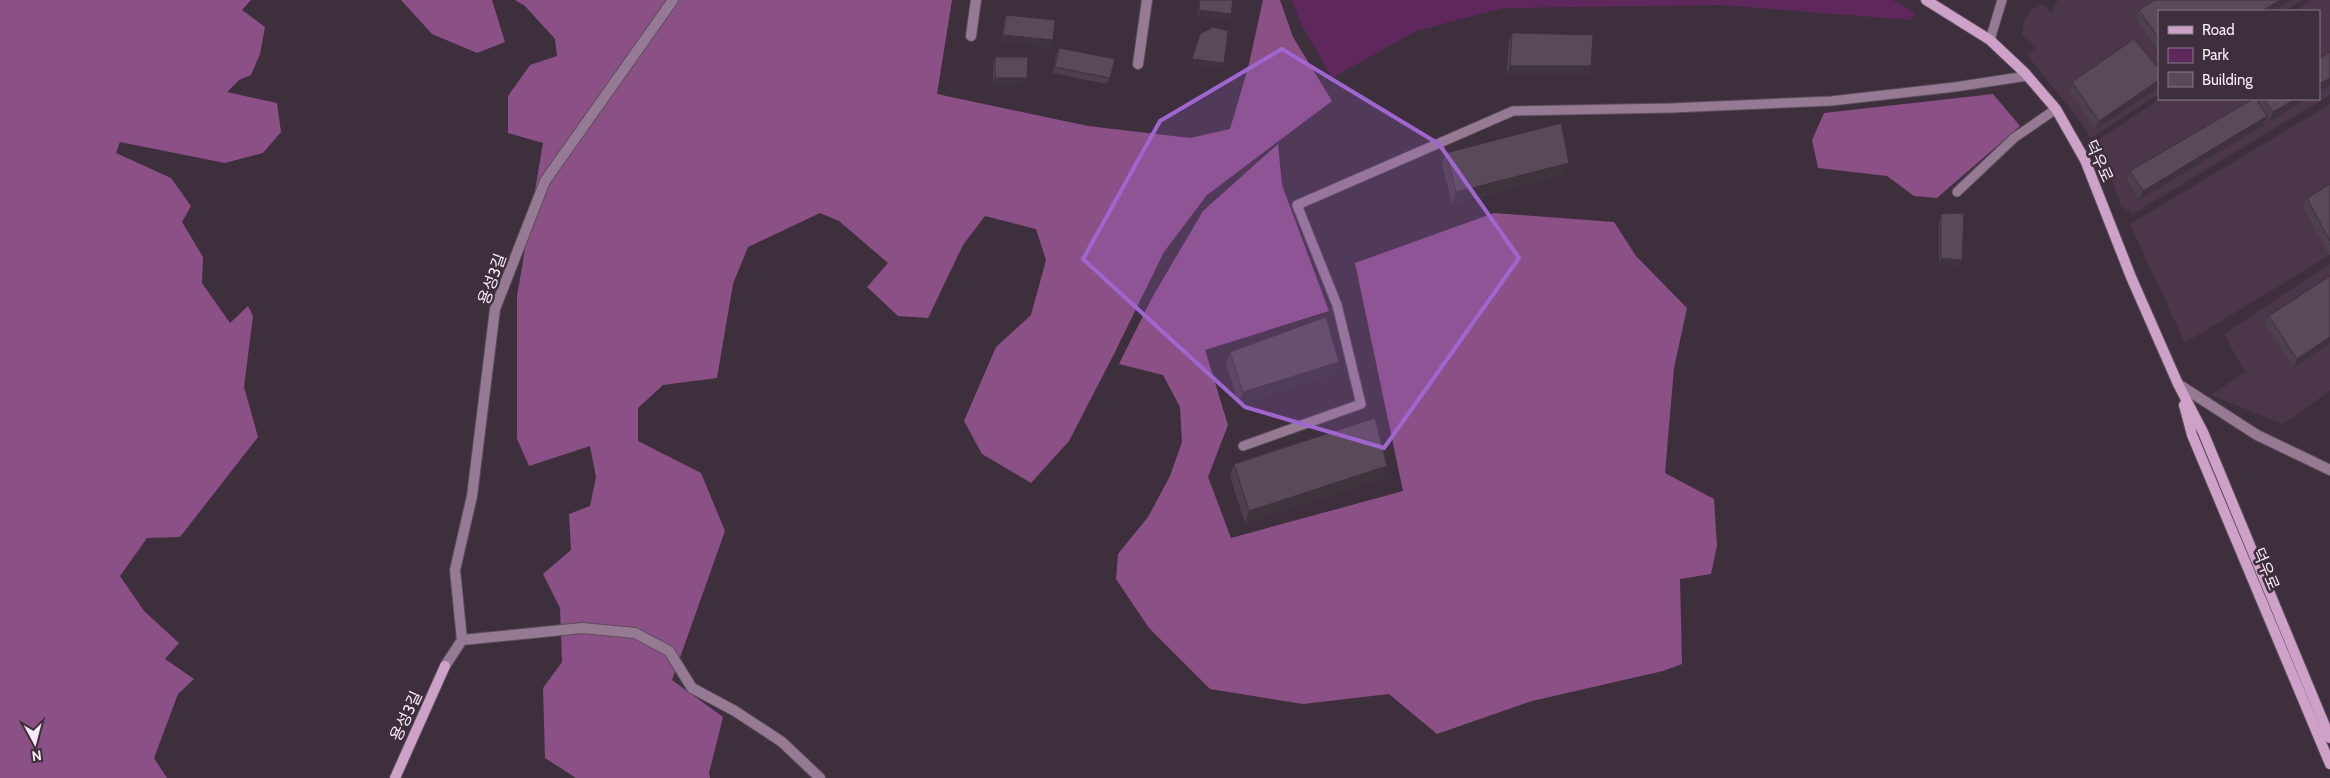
<svg xmlns="http://www.w3.org/2000/svg" width="2330" height="778" viewBox="0 0 2330 778" font-family="Cabin,'Noto Sans KR',sans-serif">
  <style>
    .built { fill: #4c374a }
    .green { fill: #5f285c }
    .forest { fill: #8b5086 }
    .lines { fill: none; stroke-linecap: round; stroke-linejoin: round }
    .lane-casing { stroke: #5c4d5b; stroke-width: 11 }
    .street-casing { stroke: #5c4d5b; stroke-width: 12 }
    .secondary-casing { stroke: #5c4d5b; stroke-width: 12 }
    .lane { stroke: #967a93; stroke-width: 9 }
    .street { stroke: #967a93; stroke-width: 10 }
    .secondary { stroke: #cda1c8; stroke-width: 10 }
    .wall { fill: #4d3f4c }
    .shaded-wall { fill: #3f333e }
    .building { fill: #5a4958; stroke: #3f333e }
    .marked { fill: #a066d0; fill-opacity: 0.2; stroke: #a066d0; stroke-width: 4; stroke-linejoin: round }
    .labels { text-anchor: middle; dominant-baseline: central; stroke-width: 5; stroke-linejoin: round; paint-order: stroke }
    .street-label { font-size: 16px; fill: #f8edf6; stroke: #3e2f3d }
  </style>
  <rect width="100%" height="100%" fill="#3e2f3d"/>
  <path class="built" d="M2058,0H2302L2285,11H2159V94L2091,138L2076,116L2027,55L2036,48L2022,34L2024,20L2031,10L2043,4L2051,13Z
    M2312,0H2330V95L2133,214L2121,206L2098,140L2160,99H2319V11H2295Z
    M2330,104V255L2185,343L2130,224Z
    M2330,264V391L2283,424L2211,395L2245,372L2224,334Z"/>
  <path class="green" d="M1292,0H1892L1915,12L1911,20L1721,5L1503,8L1416,31L1332,78L1300,22Z"/>
  <path class="forest" d="M0,0H251L242,10L265,27L260,54L251,75L239,80L227,92L277,103L281,132L263,153L225,163L120,142L116,153L171,178L191,206L182,222L203,257L202,283L230,323L248,306L253,316L244,387L258,437L180,537L147,538L120,576L144,611L179,643L165,659L194,679L178,694L154,758L167,778H0Z
    M401,0H492L505,42L477,53L432,34Z
    M515,0H952L937,94L1088,126L1190,138L1230,129L1248,68L1263,0H1280L1293,37L1332,101L1207,195L1164,252L1114,354L1069,441L1031,483L982,454L964,421L996,347L1031,315L1046,260L1036,229L985,216L963,245L928,318L898,316L867,287L888,263L839,221L820,213L748,247L733,284L717,378L663,385L638,408V441L701,473L725,531L672,680L723,717L709,773L710,778H576L545,758L543,688L562,662L560,608L543,574L571,550L569,514L590,506L596,477L590,446L529,466L517,439V296L543,143L508,133V96L530,65L557,56L555,39L525,6Z
    M1993,94L2020,126L1937,198L1914,196L1887,176L1818,168L1812,140L1824,113Z
    M1278,144L1282,185L1329,311L1205,350L1228,425L1208,477L1231,538L1403,491L1355,263L1494,213L1614,222L1636,256L1687,308L1674,368L1665,473L1714,499L1717,546L1711,574L1680,579L1682,664L1663,671L1532,701L1437,734L1389,694L1303,704L1210,689L1149,628L1116,579L1118,554L1148,517L1170,476L1182,442L1180,407L1163,375L1119,364L1153,296L1203,211Z"/>
  <g class="lines">
    <defs>
      <path id="lane" d="M1990,40L2002,0
        M1957,192L2014,138L2056,109
        M1243,446L1361,404L1337,305L1297,205L1513,111L1671,108L1831,101L1955,87L2027,76"/>
      <path id="street" d="M971,36L976,0
        M1138,64L1147,0
        M2178,384L2257,435L2330,470
        M462,640L455,570L472,496L495,309L545,181L673,0
        M445,666L462,640L582,628L635,633L669,651L692,688L735,711L782,742L820,778"/>
      <path id="secondary" d="M1926,0L1990,40L2025,73L2056,109L2085,160L2131,277L2178,384L2203,432L2330,738
        M2184,405L2192,435L2330,764
        M395,778L445,666"/>
    </defs>
    <use href="#lane" class="lane-casing"/>
    <use href="#street" class="street-casing"/>
    <use href="#secondary" class="secondary-casing"/>
    <use href="#lane" class="lane"/>
    <use href="#street" class="street"/>
    <use href="#secondary" class="secondary"/>
  </g>
  <path class="wall" d="M1199,0H1233L1231,14L1229,20L1197,16Z
    M2292,0L2273,11H2159V53L2136,19L2139,10Z
    M1006,15L1053,40L1051,47L1001,41L1004,21Z
    M1512,33L1591,66L1588,75H1506L1509,42Z
    M2134,39L2095,130L2069,91L2072,82Z
    M1059,48L1110,78L1107,84L1053,73L1056,55Z
    M995,57L1027,78L1024,84L993,85V63Z
    M2260,99H2307L2270,121L2267,116L2264,125L2139,200L2127,180L2130,171L2259,102Z
    M1446,153L1565,174L1452,204L1442,164Z
    M2330,184V255H2329L2303,207L2307,198Z
    M1941,214L1962,260L1959,266L1939,264V220Z
    M2330,276L2294,368L2265,325L2269,316Z
    M1230,352L1335,374L1239,404L1226,364Z
    M1234,464L1387,466L1383,478L1245,523L1230,476Z"/>
  <path class="shaded-wall" d="M2280,0H2292L2273,11H2262Z
    M1199,10L1231,14L1229,20L1197,16Z
    M1003,35L1053,40L1051,47L1001,41Z
    M1192,59L1224,63L1221,69L1190,65Z
    M1510,66H1591L1588,75H1506Z
    M995,78H1027L1024,84L993,85Z
    M2330,78V85L2319,91V84Z
    M2159,80V87L2095,130L2099,121Z
    M2295,99H2307L2270,121L2273,112Z
    M2267,116L2264,125L2139,200L2143,191Z
    M1569,163L1565,174L1452,204L1456,192Z
    M1941,258L1962,260L1959,266L1939,264Z
    M2330,337V343L2294,368L2297,359Z
    M1339,362L1335,374L1239,404L1243,392Z
    M1387,466L1383,478L1245,523L1249,511Z"/>
  <path class="building" d="M1200,0H1233L1231,14L1199,10Z
    M2155,0H2280L2262,11H2159V39L2139,10Z
    M1006,15L1055,20L1053,40L1003,35Z
    M1213,27L1228,31L1224,63L1192,59L1200,34Z
    M1512,33L1593,35L1591,66H1510Z
    M2134,39L2159,69V80L2099,121L2072,82Z
    M1059,48L1115,59L1110,78L1055,67Z
    M2330,52V78L2319,84V59Z
    M995,57H1028L1027,78H995Z
    M2253,99H2256L2267,116L2143,191L2130,171Z
    M2265,99H2295L2273,112Z
    M1561,123L1569,163L1456,192L1446,153Z
    M2330,184V241L2307,198Z
    M1964,213L1962,260L1941,258V214Z
    M2330,276V337L2297,359L2269,316Z
    M1326,317L1339,362L1243,392L1230,352Z
    M1375,418L1387,466L1249,511L1234,464Z"/>
  <path class="marked" d="M1282,49L1439,144L1519,258L1384,448L1245,407L1083,259L1160,121Z"/>
  <g class="labels">
    <g class="street-label">
      <text transform="translate(2099 161) rotate(65)">덕우로</text>
      <text transform="translate(492 279) rotate(-70)">용성3길</text>
      <text transform="translate(2266 569) rotate(67)">덕우로</text>
      <text transform="translate(406 716) rotate(-65)">용성3길</text>
    </g>
  </g>
  <rect x="2158" y="10" width="162" height="90" fill="#3e2f3d" stroke="#887b87"/>
  <rect x="2168" y="26" width="25" height="8" fill="#cda1c8" stroke="#887b87"/>
  <text x="2202" y="35" font-size="15" fill="#f8edf6">Road</text>
  <rect x="2168" y="48" width="25" height="15" fill="#5f285c" stroke="#887b87"/>
  <text x="2202" y="60" font-size="15" fill="#f8edf6">Park</text>
  <rect x="2168" y="72" width="25" height="15" fill="#5a4958" stroke="#887b87"/>
  <text x="2202" y="85" font-size="15" fill="#f8edf6">Building</text>
  <g transform="translate(35 743) rotate(173)" stroke="#3e2f3d" stroke-width="4" paint-order="stroke">
  <path d="M0-4L9 19L0 12L-9 19Z" fill="#f8edf6"/>
  <text y="-8" font-size="14" font-weight="bold" text-anchor="middle" fill="#f8edf6">N</text>
  </g>
</svg>
